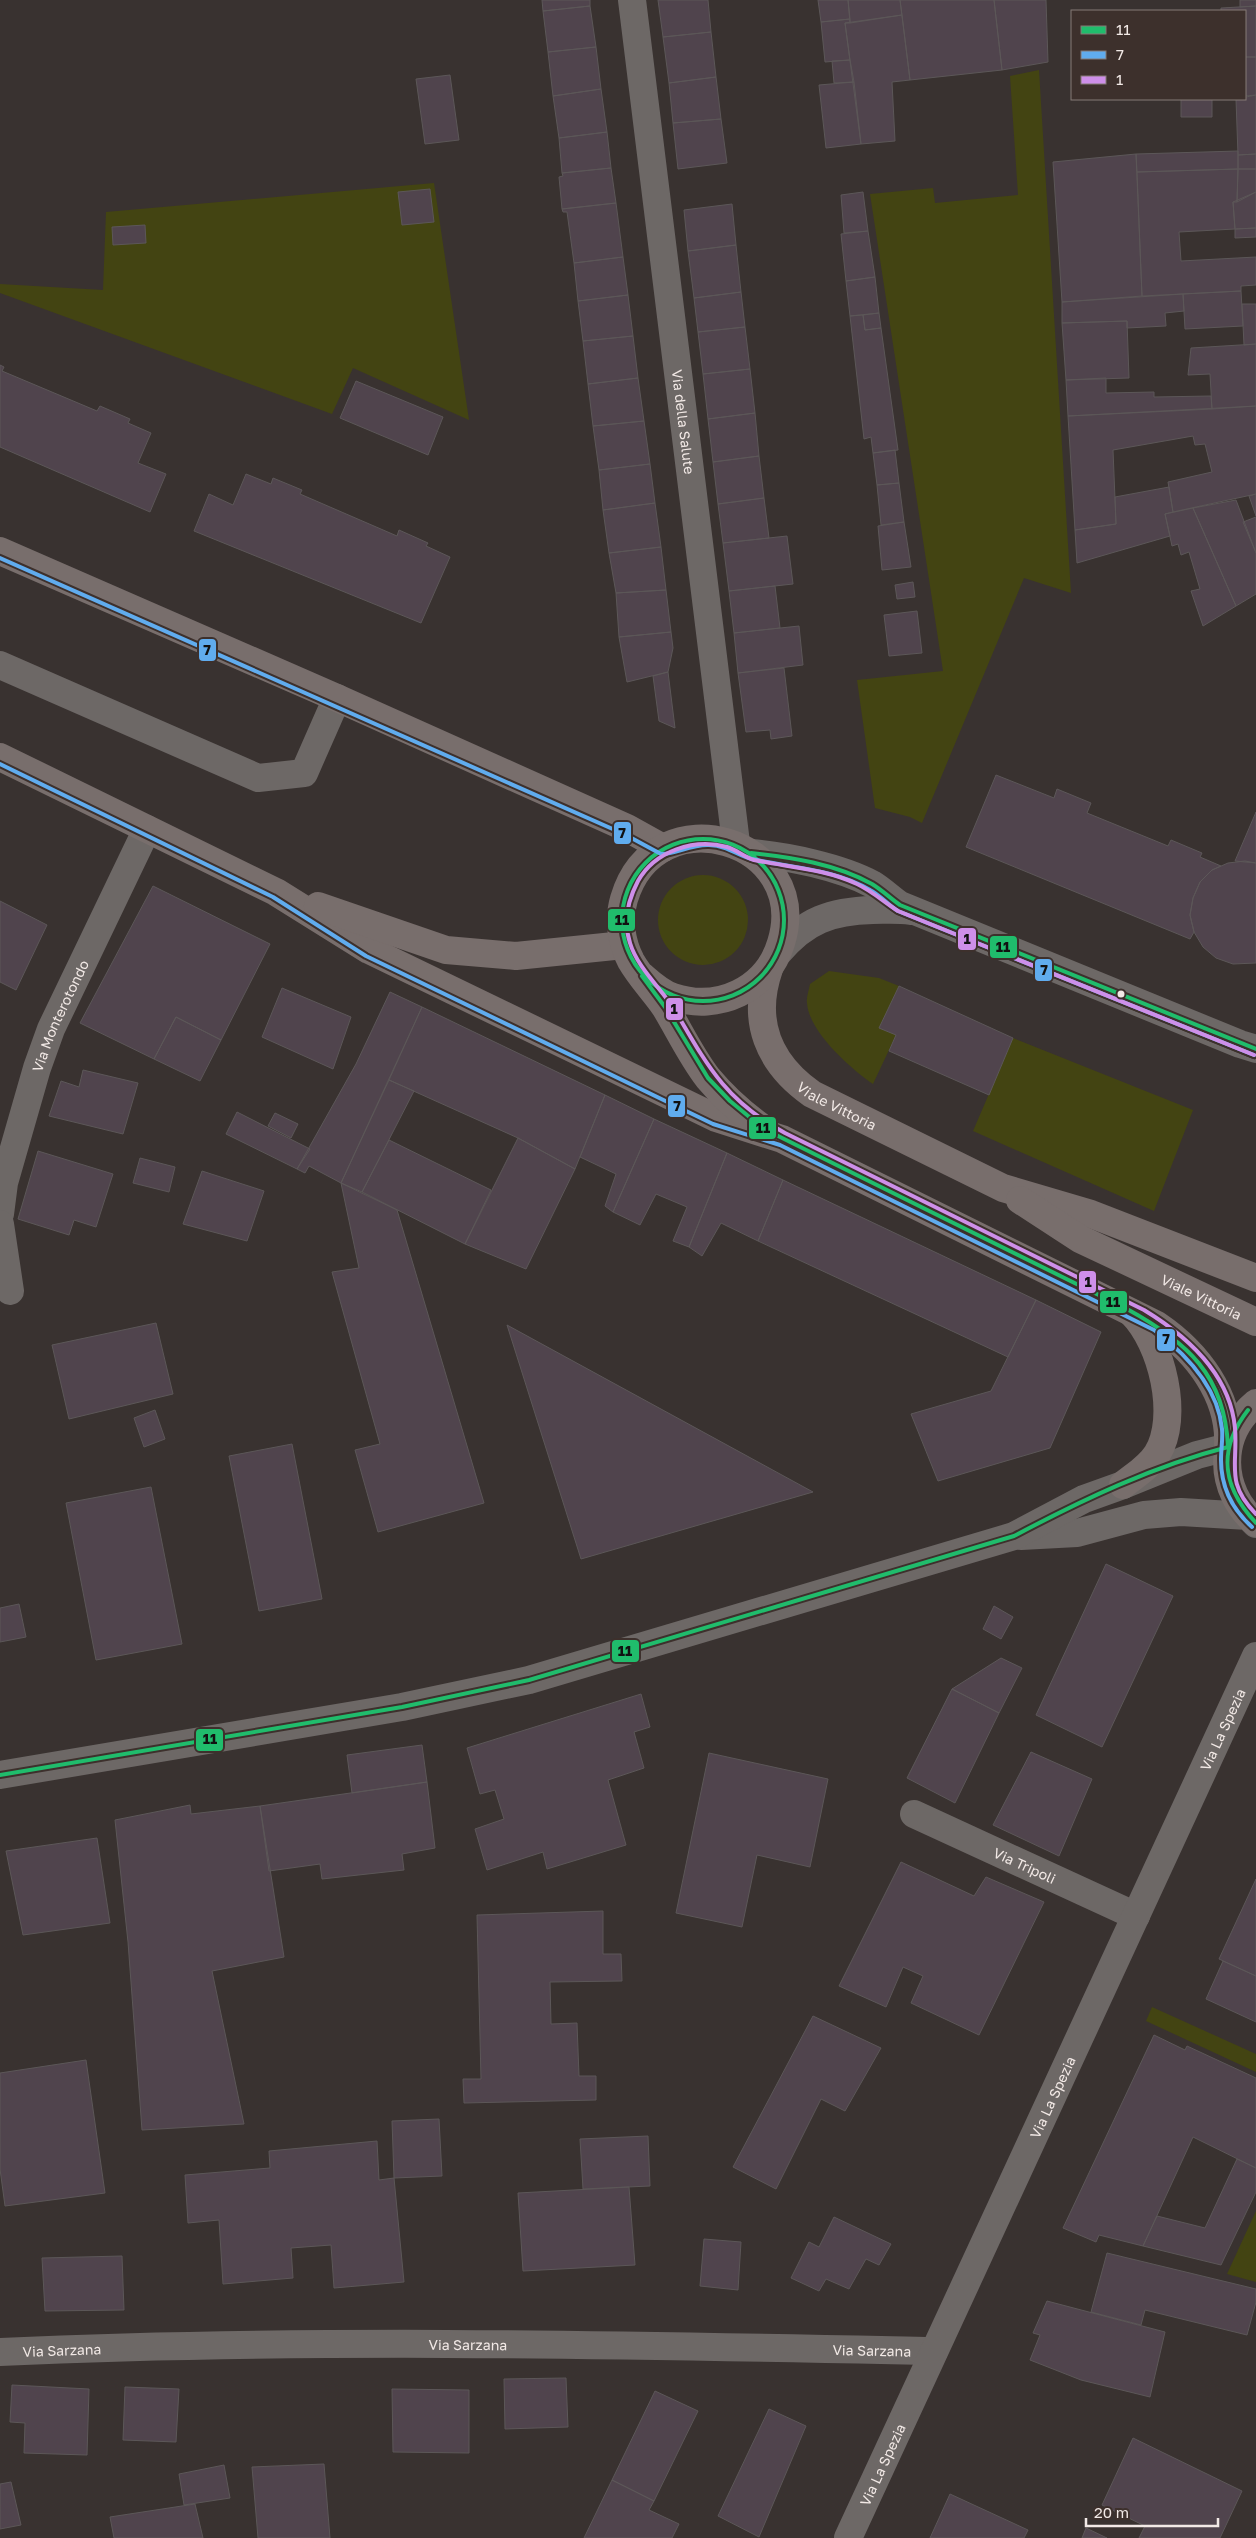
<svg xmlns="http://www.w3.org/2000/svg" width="1256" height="2538" viewBox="0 0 1256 2538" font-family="'Golos Text',sans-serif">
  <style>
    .green { fill: #434412 }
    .building { fill: #50444d; stroke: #5c5758 }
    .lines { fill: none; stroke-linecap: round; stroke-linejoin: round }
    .minor { stroke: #6d6866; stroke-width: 28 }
    .major { stroke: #786e6c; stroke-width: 28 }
    .bus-1-casing { stroke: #3d302c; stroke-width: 8 }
    .bus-2-casing { stroke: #3d302c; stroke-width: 8 }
    .bus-3-casing { stroke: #3d302c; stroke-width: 8 }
    .bus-1 { stroke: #20bc6c; stroke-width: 4 }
    .bus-2 { stroke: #60acee; stroke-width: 4 }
    .bus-3 { stroke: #ce8fe9; stroke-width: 4 }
    .bus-dot { fill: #f2e9e6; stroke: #3d302c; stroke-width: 2 }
    .labels { text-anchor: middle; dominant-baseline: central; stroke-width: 4; stroke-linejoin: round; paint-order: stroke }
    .street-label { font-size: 14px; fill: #f2e9e6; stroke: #3d302c }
    .line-badge { stroke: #3d302c; stroke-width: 2 }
    .pale-badge-label { font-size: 14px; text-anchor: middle; font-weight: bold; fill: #111 }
  </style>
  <rect width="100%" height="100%" fill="#393230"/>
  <path class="green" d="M1039,70L1071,593L1024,578L922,823L910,817L875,808L857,680L943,671L870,194L933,188L935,203L1018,195L1010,76Z
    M434,183L469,420L353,368L332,414L0,293V284L103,290L106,212Z
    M658 920a45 45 0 1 1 90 0a45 45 0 1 1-90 0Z
    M829,971L879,978L899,986L880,1027L896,1035L873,1084C851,1069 809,1032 807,1003C806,998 809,990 810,984Z
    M1013,1038L1193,1110L1154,1211L973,1131Z
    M1152,2007L1256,2054V2072L1146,2021Z
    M1256,2211V2282L1227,2274Z"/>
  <path class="building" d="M542,0H590V6L543,11Z
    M658,0H708L711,32L663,37Z
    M818,0H848L850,19L821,22Z
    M848,0H900L902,15L850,23Z
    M900,0H994L1002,70L910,80Z
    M994,0H1046L1048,62L1002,70Z
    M1240,0H1256V6L1240,7Z
    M590,6L596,47L548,52L543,11Z
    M1256,6V57H1245V11H1221V8Z
    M902,15L910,80L892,82L895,141L861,144L845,23Z
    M850,19V23H845L850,60L825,62L821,22Z
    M711,32L716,77L669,83L663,37Z
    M596,47L601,89L553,96L548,52Z
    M1245,57H1256V95L1245,96Z
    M850,60L854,82L834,83L832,61Z
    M450,75L459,140L425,144L416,79Z
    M716,77L721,119L673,123L669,83Z
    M854,82L861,144L826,148L819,85Z
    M601,89L607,132L559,138L553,96Z
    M1256,95V154L1238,155L1236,99Z
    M1181,99H1212V117H1181Z
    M721,119L727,163L678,169L673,123Z
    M607,132L611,168L562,173L559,138Z
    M1238,151V169L1137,172L1136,154Z
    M1136,154L1142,296L1062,302L1053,162Z
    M1256,154V169H1238V155Z
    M611,168L616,203L562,209L559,177L563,176L562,173Z
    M1238,169H1256V192L1237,202Z
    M1238,169L1237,202H1233L1235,229L1179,232L1181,261L1256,257V285L1241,286V291L1142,296L1137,172Z
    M430,189L434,222L402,225L398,192Z
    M863,192L868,231L844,233L841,195Z
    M1256,192V228L1235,229L1233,202Z
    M616,203L623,257L574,263L567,212H563L562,209Z
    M732,204L736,245L688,251L684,210Z
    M145,225L146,243L113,245L112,227Z
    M1256,228V237L1235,238V229Z
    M868,231L875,277L846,281L841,234Z
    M736,245L741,292L694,298L688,251Z
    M623,257L628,295L578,301L574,263Z
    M875,277L879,313L850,316L846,281Z
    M1241,291L1243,326L1185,329L1183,294Z
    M741,292L745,327L698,332L694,298Z
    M1183,294L1184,311L1165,313L1166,326L1127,328V321L1062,323V302Z
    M628,295L633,336L583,341L578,301Z
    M1242,304H1256V344L1244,345Z
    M879,313L881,328L865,330L863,315Z
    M863,315L865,330L881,328L898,450L873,453L871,437L864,439L850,316Z
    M1127,321L1129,378L1066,380L1062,323Z
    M745,327L750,369L703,374L698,332Z
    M633,336L638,378L588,384L583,341Z
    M1256,344V406L1212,409L1210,374L1188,375L1191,348Z
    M0,365L4,367L2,371L97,411L100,406L130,419L128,423L151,433L138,463L166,474L150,512L0,447Z
    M750,369L755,413L708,419L703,374Z
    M638,378L644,421L593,426L588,384Z
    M1106,378V393L1154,392V397L1211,396L1212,409L1068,416L1066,380Z
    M356,381L443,417L428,455L340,418Z
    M1256,406V494L1173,512L1168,482L1212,472L1205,444L1195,445L1193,436L1113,450L1116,524L1075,530L1068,416Z
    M755,413L759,456L713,462L708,419Z
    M644,421L650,464L599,470L593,426Z
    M895,450L899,483L877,485L873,453Z
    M759,456L764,498L718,504L713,462Z
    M650,464L655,503L603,510L599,470Z
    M246,474L271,484L273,478L302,490L300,494L397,536L399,530L428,543L426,546L450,557L421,623L194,531L209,494L233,505Z
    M899,483L904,522L881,525L877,485Z
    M1169,487L1173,512L1165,514L1170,536L1077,563L1075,530L1116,524L1115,497Z
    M1256,494V516L1249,496Z
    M764,498L769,538L723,543L718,504Z
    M1236,500L1256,553V594L1236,606L1193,508Z
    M655,503L661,547L609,553L603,510Z
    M1193,508L1236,606L1203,626L1191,591L1200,589L1189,552L1181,555L1178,544L1172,546L1165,514Z
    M1256,517V553L1243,522Z
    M904,522L911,567L882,570L878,526Z
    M787,536L793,584L729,591L723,543Z
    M661,547L666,590L616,593L609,553Z
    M913,582L915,597L897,599L895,585Z
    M775,586L780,628L734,633L729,591Z
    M666,590L671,632L619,637L616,593Z
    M917,611L922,653L889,656L884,615Z
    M799,626L803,665L738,673L734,633Z
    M671,632L673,648L668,672L627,682L619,637Z
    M784,668L792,736L771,739L770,730L746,732L738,673Z
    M668,672L675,728L659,721L653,676Z
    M996,775L1054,798L1057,789L1091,803L1087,813L1168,846L1171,840L1202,853L1200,857L1221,866L1212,870L1200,882L1193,898L1190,915L1194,932L1190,939L966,847Z
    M1256,812V863L1235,861Z
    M1245,861L1256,863V963L1233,964L1216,958L1203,947L1194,932L1190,915L1193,898L1200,882L1212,870L1228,863Z
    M153,886L270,944L221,1040L176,1017L154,1059L80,1023Z
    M0,901L47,925L16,990L0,982Z
    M899,986L1013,1038L989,1095L889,1051L896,1035L879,1028Z
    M282,988L351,1017L333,1069L262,1037Z
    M390,992L422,1007L341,1183L309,1166L305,1173L297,1169L356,1064Z
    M422,1007L605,1095L575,1169L518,1138L389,1080Z
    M176,1017L221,1040L200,1081L154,1059Z
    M83,1070L138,1083L123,1134L49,1116L61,1081L79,1087Z
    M389,1080L414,1091L362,1192L341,1183Z
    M605,1095L654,1119L613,1212L605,1206L616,1174L580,1157Z
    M237,1112L310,1149L297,1169L226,1134Z
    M275,1113L298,1124L291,1138L268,1126Z
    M654,1119L727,1153L689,1247L673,1241L687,1207L656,1194L640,1225L613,1212Z
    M518,1138L575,1169L526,1269L465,1244Z
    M389,1140L491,1190L465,1244L362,1192Z
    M38,1151L113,1174L96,1227L74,1220L69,1235L18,1219Z
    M727,1153L783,1180L758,1241L721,1223L702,1256L689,1247Z
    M140,1158L175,1167L169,1192L133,1183Z
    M202,1171L264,1191L247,1241L183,1224Z
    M783,1180L1036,1300L1008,1357L758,1241Z
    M341,1183L397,1210L484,1503L378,1532L355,1450L380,1444L332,1272L359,1268Z
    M1036,1300L1101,1332L1050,1448L938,1481L911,1414L991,1391Z
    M156,1323L173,1394L69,1419L52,1345Z
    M507,1325L813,1492L581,1559Z
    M155,1410L165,1439L144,1447L134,1418Z
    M292,1444L322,1599L259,1611L229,1456Z
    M151,1487L182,1644L96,1660L66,1503Z
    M1106,1564L1173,1596L1102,1747L1036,1715Z
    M19,1604L26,1637L0,1642V1608Z
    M994,1606L1013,1617L1001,1639L983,1629Z
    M1001,1658L1022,1668L999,1713L952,1689Z
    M952,1689L999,1713L955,1803L907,1778Z
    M641,1694L650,1727L634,1732L644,1768L608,1780L626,1845L547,1869L543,1852L487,1870L475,1829L504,1819L495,1790L480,1794L467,1748Z
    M422,1745L427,1782L352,1793L347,1755Z
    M1031,1752L1092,1779L1059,1856L993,1825Z
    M709,1753L828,1779L810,1867L757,1855L742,1927L676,1913Z
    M427,1782L435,1848L402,1854L404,1870L322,1879L320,1864L269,1871L260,1806Z
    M190,1805L191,1814L260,1806L284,1957L212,1971L244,2124L142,2130L128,1942L115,1820Z
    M97,1838L110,1923L23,1935L6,1851Z
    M901,1862L974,1896L986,1877L1044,1902L979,2035L911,2003L923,1976L903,1967L886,2007L839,1986Z
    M1256,1879V1976L1219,1959Z
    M603,1911V1954H621L622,1981L550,1982L551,2024L577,2023L579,2076H596V2100L464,2103L463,2079H481L477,1915Z
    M1223,1961L1256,1976V2022L1206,1999Z
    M813,2016L881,2048L845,2111L821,2099L776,2189L733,2167Z
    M1154,2035L1185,2050L1187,2046L1256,2078V2168L1193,2137L1143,2246L1099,2235L1096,2242L1063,2228Z
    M86,2060L105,2193L5,2206L0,2169V2073Z
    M439,2119L442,2176L394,2178L392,2121Z
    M648,2136L650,2186L583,2189L580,2139Z
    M377,2141L379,2180L394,2178L404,2282L334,2288L331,2245L291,2248L293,2278L223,2284L219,2220L188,2223L185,2175L270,2168L269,2151Z
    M1237,2159L1256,2168V2192L1221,2265L1143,2246L1157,2216L1205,2228Z
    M629,2187L635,2265L523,2271L518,2193Z
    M834,2217L891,2244L879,2265L866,2259L849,2289L826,2279L819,2291L791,2278L809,2242L819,2247Z
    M704,2239L741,2242L738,2290L700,2286Z
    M1107,2253L1256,2289V2302L1247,2335L1145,2310L1141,2325L1091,2312Z
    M122,2256L124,2310L45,2311L42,2258Z
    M1047,2301L1165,2332L1150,2397L1081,2380L1030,2360L1040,2335L1033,2333Z
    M566,2378L568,2427L505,2429L504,2379Z
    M12,2385L89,2389L87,2455L24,2453L25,2423L10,2422Z
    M125,2387L179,2389L176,2442L123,2440Z
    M392,2389L469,2390V2453L393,2452Z
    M655,2391L698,2411L654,2501L612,2480Z
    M769,2409L806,2426L759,2537L718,2516Z
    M1133,2438L1242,2491L1220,2538H1139L1145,2526L1102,2505Z
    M324,2464L330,2538H258L252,2467Z
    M224,2465L230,2498L184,2505L179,2474Z
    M612,2480L654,2501L649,2510L679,2524L672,2538H584Z
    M11,2482L21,2525L0,2529V2484Z
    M950,2494L1028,2530L1024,2538H930Z
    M195,2504L203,2538H114L110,2517Z
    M1086,2528L1107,2538H1082Z"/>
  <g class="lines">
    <g class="minor">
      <path id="s1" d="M632,0L736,843"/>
      <path d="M0,665L258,778L304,773L337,698"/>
      <path d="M751,853C787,856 840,867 872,884C882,890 891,899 900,905L1240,1044L1256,1049"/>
      <path d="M778,953C805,920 832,911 873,910C886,910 898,909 911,911"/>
      <path id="s2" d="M0,1214L4,1183L37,1068L51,1029L147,829"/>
      <path d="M0,1224L10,1291"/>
      <path d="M1021,1536L1077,1533L1144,1515L1181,1512L1248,1516L1256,1524"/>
      <path d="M0,1775L402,1707L529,1680L1014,1536L1084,1499L1123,1485L1197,1455L1228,1447"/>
      <path id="s3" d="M914,1814L1136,1916"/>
      <path id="s4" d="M0,2352C311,2338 623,2345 934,2351"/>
      <path id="s5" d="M848,2538L1256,1656"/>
    </g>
    <g class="major">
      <path d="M0,551L337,698L627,828L663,848"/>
      <path d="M0,757L276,892L369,950L716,1118L782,1139L1157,1325C1197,1352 1231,1396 1228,1447"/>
      <path d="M318,906L446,950L516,956L624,945"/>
      <path id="s6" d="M769,969C751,1021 768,1063 812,1094L1003,1188L1091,1214L1256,1278"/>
      <path d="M642,976C651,984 661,993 673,997C718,1012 767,990 781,943C813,840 656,792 624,899C618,919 621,942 631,961C640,977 654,991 665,1007C679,1030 691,1056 708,1078C723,1096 744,1115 764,1129"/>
      <path id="s7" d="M1020,1200L1080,1239L1256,1322"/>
      <path d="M1256,1403C1217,1435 1218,1490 1256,1523"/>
      <path d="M1123,1485C1135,1475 1148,1468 1157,1454C1180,1417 1162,1343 1132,1313"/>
    </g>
    <defs>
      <path id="bus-1" d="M622 920a81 81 0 1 1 162 0a81 81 0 1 1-162 0Z
        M751,853C791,857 836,864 872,884C882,890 890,898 900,905L1256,1049
        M642,976L665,1007L708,1078L730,1101L764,1129L1127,1309C1187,1342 1225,1375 1228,1447
        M1248,1410C1217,1450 1222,1487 1256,1523
        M0,1775L402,1707L529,1680L1014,1536C1082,1500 1153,1466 1228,1447"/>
      <path id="bus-2" d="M0,558L624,834L661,854C673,855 692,844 709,845C729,846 736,855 752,859C792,868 835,869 870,890C880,895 888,905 898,911L1254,1055
        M0,764L273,897L366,956L713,1124L780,1145L1154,1330C1186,1354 1218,1387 1222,1429C1223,1439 1221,1449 1221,1460C1221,1487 1232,1509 1252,1527"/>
      <path id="bus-3" d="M1254,1055L898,911C884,902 872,891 857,884C825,869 788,867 754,860C744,857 737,850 727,847C694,838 655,851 638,881C628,900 623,922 630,943C638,969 662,989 676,1012C708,1067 726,1101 785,1133L1144,1310C1187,1336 1230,1375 1235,1428C1238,1465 1225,1483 1256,1514"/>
    </defs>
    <use href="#bus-1" class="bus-1-casing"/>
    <use href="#bus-2" class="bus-2-casing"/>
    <use href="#bus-3" class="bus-3-casing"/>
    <use href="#bus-1" class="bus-1"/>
    <use href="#bus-2" class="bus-2"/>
    <use href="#bus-3" class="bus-3"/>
  </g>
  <circle class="bus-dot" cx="1121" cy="994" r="4.5"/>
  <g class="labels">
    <g class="street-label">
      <text stroke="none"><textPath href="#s1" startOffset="425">Via della Salute</textPath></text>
      <text stroke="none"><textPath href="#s2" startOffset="208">Via Monterotondo</textPath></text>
      <text stroke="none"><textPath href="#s6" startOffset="171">Viale Vittoria</textPath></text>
      <text stroke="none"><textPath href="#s7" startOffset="206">Viale Vittoria</textPath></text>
      <text stroke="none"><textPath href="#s5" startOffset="891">Via La Spezia</textPath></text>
      <text stroke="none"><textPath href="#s3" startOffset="122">Via Tripoli</textPath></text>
      <text stroke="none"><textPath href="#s5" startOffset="486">Via La Spezia</textPath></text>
      <text stroke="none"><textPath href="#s4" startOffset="468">Via Sarzana</textPath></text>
      <text stroke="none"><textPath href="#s4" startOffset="62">Via Sarzana</textPath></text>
      <text stroke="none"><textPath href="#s4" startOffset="872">Via Sarzana</textPath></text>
      <text stroke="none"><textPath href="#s5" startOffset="81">Via La Spezia</textPath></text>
    </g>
  </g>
  <g class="line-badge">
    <rect x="198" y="638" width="19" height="24" rx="5" fill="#60acee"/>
    <rect x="613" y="821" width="19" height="24" rx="5" fill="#60acee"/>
    <rect x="607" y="908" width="29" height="24" rx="5" fill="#20bc6c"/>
    <rect x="957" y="927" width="20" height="24" rx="5" fill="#ce8fe9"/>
    <rect x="989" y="935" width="29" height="24" rx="5" fill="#20bc6c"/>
    <rect x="1034" y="958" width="19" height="24" rx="5" fill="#60acee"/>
    <rect x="665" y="997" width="19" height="24" rx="5" fill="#ce8fe9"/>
    <rect x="667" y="1094" width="19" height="24" rx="5" fill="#60acee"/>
    <rect x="748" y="1116" width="29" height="24" rx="5" fill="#20bc6c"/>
    <rect x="1078" y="1270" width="19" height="24" rx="5" fill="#ce8fe9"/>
    <rect x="1099" y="1290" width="29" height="24" rx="5" fill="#20bc6c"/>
    <rect x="1156" y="1328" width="20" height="24" rx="5" fill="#60acee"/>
    <rect x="611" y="1639" width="29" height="24" rx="5" fill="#20bc6c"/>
    <rect x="195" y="1728" width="29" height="24" rx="5" fill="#20bc6c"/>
  </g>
  <g class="pale-badge-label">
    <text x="207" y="655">7</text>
    <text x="622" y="838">7</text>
    <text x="622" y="925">11</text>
    <text x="967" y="944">1</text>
    <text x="1003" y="952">11</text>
    <text x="1044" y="975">7</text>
    <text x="674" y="1014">1</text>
    <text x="677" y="1111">7</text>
    <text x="763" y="1133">11</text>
    <text x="1088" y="1287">1</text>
    <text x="1113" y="1307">11</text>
    <text x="1166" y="1344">7</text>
    <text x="625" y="1656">11</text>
    <text x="210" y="1744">11</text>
  </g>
  <rect x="1071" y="10" width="175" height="90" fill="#3d302c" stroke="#857a76"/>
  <rect x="1081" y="26" width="25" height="8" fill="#20bc6c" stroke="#857a76"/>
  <text x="1116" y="35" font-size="15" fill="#f2e9e6">11</text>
  <rect x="1081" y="51" width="25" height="8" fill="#60acee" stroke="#857a76"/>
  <text x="1116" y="60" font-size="15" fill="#f2e9e6">7</text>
  <rect x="1081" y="76" width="25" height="8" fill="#ce8fe9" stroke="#857a76"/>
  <text x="1116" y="85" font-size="15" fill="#f2e9e6">1</text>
  <path d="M1086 2518v8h132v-8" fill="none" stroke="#f2e9e6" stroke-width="2.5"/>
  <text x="1094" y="2518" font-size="15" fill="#f2e9e6" stroke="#3d302c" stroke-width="4" paint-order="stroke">20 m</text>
</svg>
